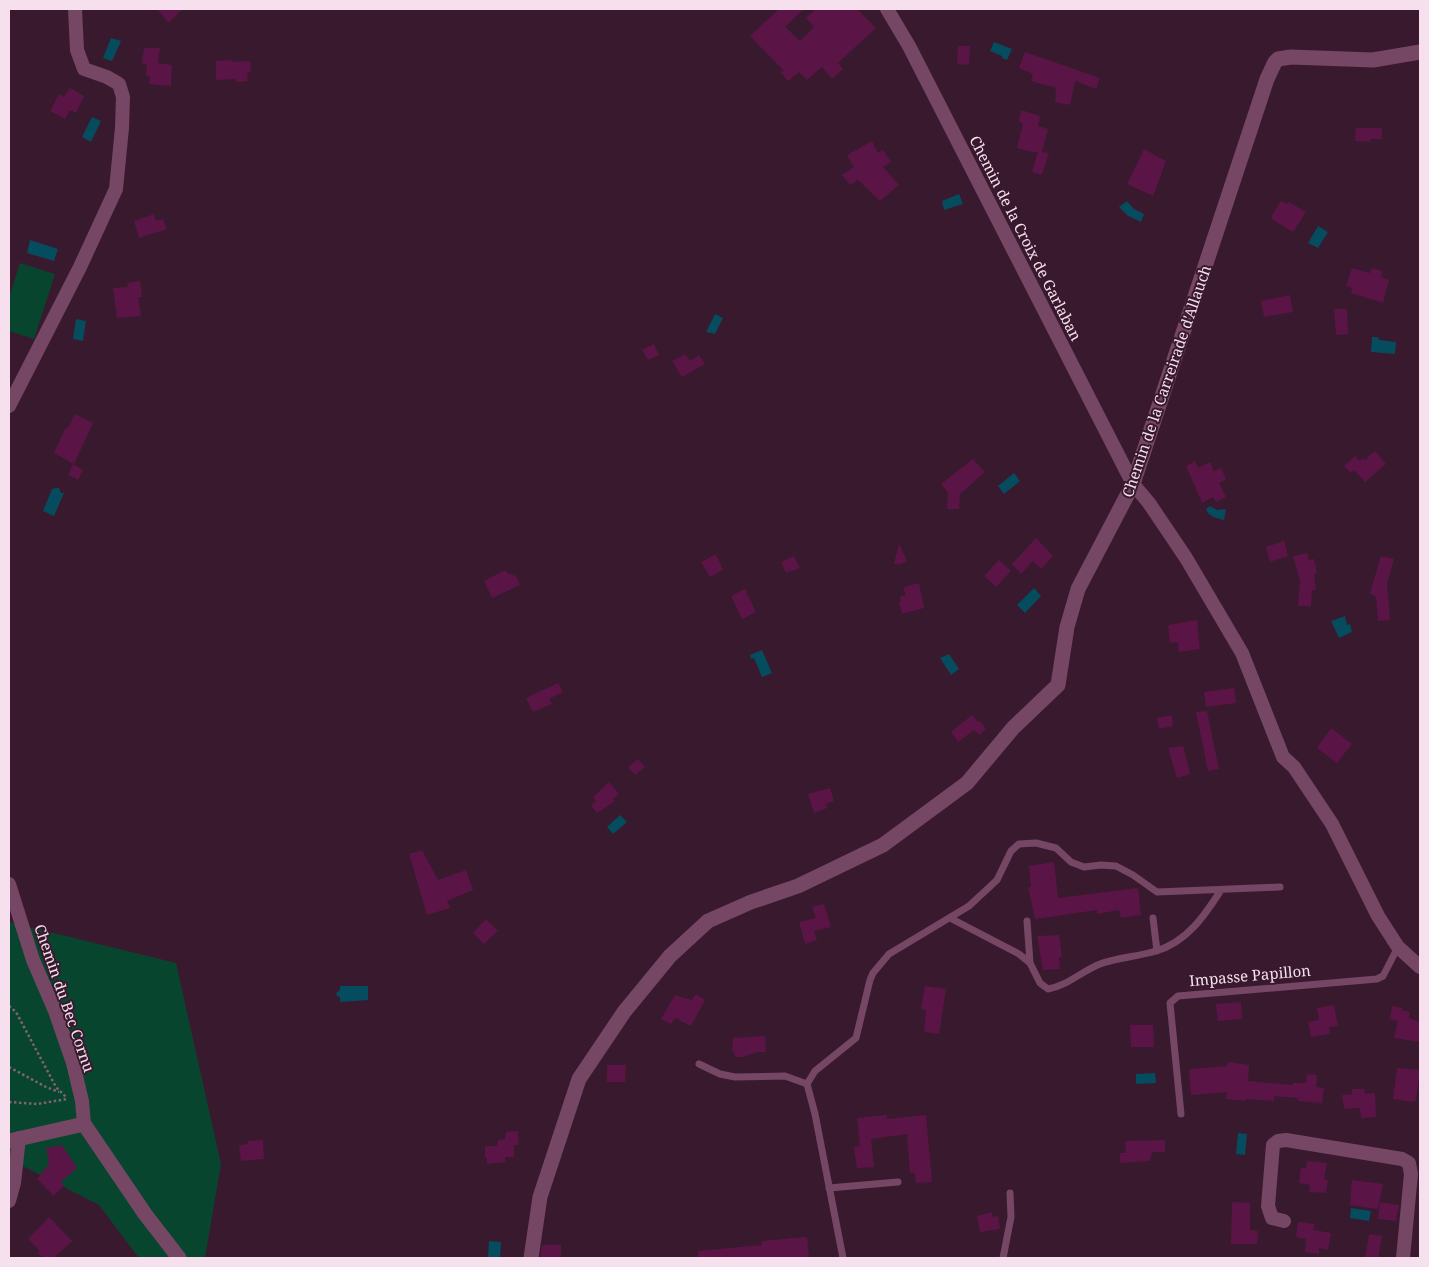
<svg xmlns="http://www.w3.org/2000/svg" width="1429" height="1267" viewBox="0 0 1429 1267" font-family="'Noto Serif',serif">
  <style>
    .green { fill: #08452e }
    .water { fill: #044c5e }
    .building { fill: #5a1546 }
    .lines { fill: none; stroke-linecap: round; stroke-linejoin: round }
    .path { stroke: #7f6375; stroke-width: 2.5; stroke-dasharray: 2.5 2.5; stroke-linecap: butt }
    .service { stroke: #764665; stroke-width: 7 }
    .minor { stroke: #764665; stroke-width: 14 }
    .tertiary { stroke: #764665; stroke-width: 15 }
    .labels { text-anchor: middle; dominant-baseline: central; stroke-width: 4; stroke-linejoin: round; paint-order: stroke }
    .street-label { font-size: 15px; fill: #f6e0ed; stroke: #39192e }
  </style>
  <rect width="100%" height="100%" fill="#39192e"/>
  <path class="green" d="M20,263L55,274L34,339L9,331V298Z
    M9,922L176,963L221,1164L205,1258H139L99,1205L9,1159Z"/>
  <path class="water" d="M111,38L121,41L112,61L103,58Z
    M994,42L1012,49L1007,60L1002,58V56L990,51Z
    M92,117L101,121L91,142L82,137Z
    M959,194L963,204L944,210L942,201Z
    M1127,201L1134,209L1144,214L1141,222L1128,216L1119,207Z
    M1318,226L1328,232L1318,248L1308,243Z
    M30,240L58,249L54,261L27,253Z
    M715,314L723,318L715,334L706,332Z
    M76,319L86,321L83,341L73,339Z
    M1372,337H1378L1379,340L1396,342L1395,354L1371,352Z
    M1014,473L1020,481L1004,494L998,486Z
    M56,488H59L61,493H64L54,516L43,511L52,489Z
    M1210,506L1217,510L1226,509L1224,520C1216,518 1209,517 1206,509Z
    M1034,588L1041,596L1025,613L1017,605Z
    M1345,616L1347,625L1350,624L1352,632L1339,638L1331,621Z
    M762,650L772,673L762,677L754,658L751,659L750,655Z
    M949,654L959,669L951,675L940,658Z
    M620,815L627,822L613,834L607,827Z
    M340,986H368V1000L340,1002V997L337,996L336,993L340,990Z
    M1155,1073L1156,1083L1136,1084V1074Z
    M1238,1133L1247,1134L1245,1155L1236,1154Z
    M1351,1208L1371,1211L1369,1221L1350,1218Z
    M489,1241L501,1242L500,1258H488Z"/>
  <path class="building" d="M157,9H182L169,23Z
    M779,9H804L785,27L800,41L814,27L806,18L816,9H857L876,28L838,63L843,69L832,79L822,67L807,80L799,72L788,81L780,72L784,71L750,36Z
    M958,46H970L969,65L957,64Z
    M144,48H160L158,63L172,65L171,86L149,84L150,77L146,76L147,65L142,63Z
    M1025,52L1100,78L1096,89L1075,81L1070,105L1055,102L1056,88L1031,81L1033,74L1019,68Z
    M232,60L233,62L250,61L251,72L247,73L248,81L236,82L235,79L216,80V61Z
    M70,88L84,96L76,113L70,110L65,119L50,111L59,94L64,97Z
    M1021,110L1040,116L1038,126L1048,129L1042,152L1049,153L1042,175L1032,172L1038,152H1032L1017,148L1023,124L1019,121Z
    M1356,128H1382V139H1370V142L1355,141Z
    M872,141L878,153L883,150L891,162L883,167L899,185L880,201L858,180L850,185L842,175L854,167L847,155Z
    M1144,149L1166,161L1153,196L1127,184Z
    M1281,201L1287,204L1289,202L1306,212L1293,232L1272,219V215Z
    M154,214L156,221L163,219L167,229L139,238L134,221Z
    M1352,268L1370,273L1372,268L1383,271L1381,277L1389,280L1383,303L1351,293L1352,288L1346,286Z
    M140,281L142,297H138L141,316L117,318L113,288L128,287L127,283Z
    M1290,295L1293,312L1264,317L1261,301Z
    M1334,309H1347L1348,334L1336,335Z
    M654,344L659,355L648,360L642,350Z
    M685,354L690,361L699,355L705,364L682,377L672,361Z
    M75,414L93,423L74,464L54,453L66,427L68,428Z
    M1375,451L1386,464L1365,482L1354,470L1351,473L1344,466L1355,456L1359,461L1363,458L1365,460Z
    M973,459L985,472L960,494L959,509H947L948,493L941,484Z
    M1195,461L1198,468L1210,462L1214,471L1221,468L1226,479L1219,483L1226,497L1216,502L1213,497L1202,503L1186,466Z
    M73,464L83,470L78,480L68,475Z
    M1036,538L1053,556L1041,569L1033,561L1021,574L1012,564Z
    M1284,541L1288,556L1270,562L1266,547Z
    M899,544L907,561L901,564H894Z
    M1307,553L1309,560L1314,559L1317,573L1314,574L1316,590H1312L1311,606H1298L1300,581L1293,556Z
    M716,554L723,570L710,577L701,562Z
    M794,556L800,568L786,573L781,562Z
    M1381,556L1394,559L1387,584L1390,620L1378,621L1376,597L1370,593Z
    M999,560L1011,571L996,587L984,576Z
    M505,570L507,573L516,576L520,585L492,598L484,581Z
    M919,583L924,608L902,614L899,602L901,601L900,596L906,595L903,587Z
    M745,589L756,612L742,619L731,596Z
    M1197,620L1200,649L1179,652L1178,642L1170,643L1168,625Z
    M558,683L563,692L549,699L552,704L533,712L526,698Z
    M1234,688L1236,703L1206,707L1204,692Z
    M1207,711L1219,769L1208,771L1196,712Z
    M972,715L978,722L979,720L986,729L979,735L974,730L958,742L951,732Z
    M1172,715L1173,726L1159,729L1157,718Z
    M1331,728L1352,744L1337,763L1317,748Z
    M1183,746L1190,774L1177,778L1168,748Z
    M638,759L645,767L635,775L628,767Z
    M609,782L619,794L613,799L615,801L597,813L591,806L596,801L593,797Z
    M830,788L834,801L826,804L827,808L814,813L808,794Z
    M422,850L438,880L466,870L473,890L447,901L450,908L427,915L409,854Z
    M1054,862L1058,898L1138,888L1141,915L1121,918L1119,910L1097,914V910L1035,919L1028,887H1031L1029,866Z
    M824,904L831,927L814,931L817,940L805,944L799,922L816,918L812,907Z
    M486,919L498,931L484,944L473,933Z
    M1059,935L1062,957H1059L1060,969L1043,970L1037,936Z
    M925,986L946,989L939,1034L924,1032L926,1010L921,1009Z
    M696,994L705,1000L691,1026L675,1018L671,1024L661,1019L675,995L692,1000Z
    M1241,1002L1242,1019L1218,1021L1216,1004Z
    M1334,1005L1338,1026L1329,1027L1330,1034L1311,1037L1308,1022L1319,1020L1317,1008Z
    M1392,1006L1403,1008L1402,1010L1410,1012L1409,1018L1420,1022V1042L1394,1038L1398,1021L1390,1019Z
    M1130,1025H1153L1154,1047H1131Z
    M765,1036L766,1052H757L742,1057H735L734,1051H732L733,1038Z
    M1228,1062L1249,1065L1248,1081L1293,1085V1083H1306L1307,1074L1317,1075L1316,1087L1324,1088L1322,1103L1298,1101V1098L1274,1096V1101L1246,1099V1101L1226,1099L1227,1092L1191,1095L1189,1069L1227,1066Z
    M607,1065H626L625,1082H607Z
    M1397,1068L1420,1070L1416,1100L1413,1102L1393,1099Z
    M1352,1089H1364L1365,1094L1375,1093L1376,1117L1361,1118L1360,1108L1344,1109L1342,1095L1352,1094Z
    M887,1115V1119L926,1115L932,1182L916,1183L915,1173H910L907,1134L871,1139L874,1167L857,1168L854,1147L860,1146L857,1118Z
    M518,1131L519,1145H514V1157H505V1162L487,1164V1158H485V1146H497L498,1140L505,1139L506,1132Z
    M263,1140L264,1159L241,1161L239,1145L248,1144V1141Z
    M1165,1140V1152H1152L1150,1161L1120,1163V1153H1126L1125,1141Z
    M62,1145L77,1168L61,1182L64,1185L54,1196L37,1179L49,1164L46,1148Z
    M1307,1161L1327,1163L1324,1179L1328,1180L1326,1193L1309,1192L1310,1185L1299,1183L1301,1168H1306Z
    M1352,1180L1383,1184L1378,1209L1350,1205Z
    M1232,1202L1250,1203V1230L1258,1231L1257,1244H1231Z
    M1380,1202L1399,1205L1396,1221L1378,1219Z
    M992,1212L993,1217L998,1216L1000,1229L980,1232L977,1216Z
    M49,1217L72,1241L54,1258H44L38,1253L39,1250L28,1239Z
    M1298,1222L1315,1224L1313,1230L1331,1233L1328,1250L1319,1248V1254L1305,1252L1306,1239L1296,1237Z
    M1369,1234L1382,1236L1378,1258H1365Z
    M807,1237L809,1258H698V1251L762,1245V1241Z
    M542,1245H561V1258H540Z"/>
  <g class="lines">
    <path class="path" d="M9,1006L16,1012L56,1087L67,1098
      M9,1067L46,1087L59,1092
      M9,1102L37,1104L67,1099"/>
    <path class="service" d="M950,918L1019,954L1030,963L1040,983L1048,989C1067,986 1082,971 1100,964C1118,957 1137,957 1156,951C1187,942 1205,915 1221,890
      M1153,918L1157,951
      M1027,921L1030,963
      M699,1064L720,1074L735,1077L785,1076L807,1084
      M1181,1114L1170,1003L1178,996L1377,979L1383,976L1398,947
      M829,1188L898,1182
      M843,1258L815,1114L807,1084L815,1071L856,1038L870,980L873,973L889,954L969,906L997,880L1011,851L1019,844L1036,843L1056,848L1071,862L1084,867L1101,865L1116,866L1133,875L1157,892L1280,887
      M1003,1258L1011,1217L1010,1193"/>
    <path class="minor" d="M887,9L909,46L1133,484L1149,503L1186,558L1242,653L1283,757L1294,767L1332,824L1378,916L1398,947L1420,967
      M9,406L80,267L116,189L122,128L123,97L119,84L107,77L84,69L77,50L75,9
      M9,884L33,960L55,1011L73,1063L82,1101L84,1124
      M9,1201L14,1183L19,1138
      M1284,1221L1272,1218L1268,1206L1273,1145L1278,1141L1286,1140L1402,1159L1409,1163L1411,1174L1403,1258"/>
    <path class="tertiary" d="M9,1141L84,1124L145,1214L179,1258
      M531,1258L540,1197L579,1079L624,1012L670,956L708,921L751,902L798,886L883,845L967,783L1013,728L1058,685L1067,627L1078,589L1133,484L1267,79L1275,62L1278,59L1291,57L1373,60L1420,52"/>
  </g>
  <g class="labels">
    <g class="street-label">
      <text transform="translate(1026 238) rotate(63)">Chemin de la Croix de Garlaban</text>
      <text transform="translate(1166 381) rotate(-71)">Chemin de la Carreirade d'Allauch</text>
      <text transform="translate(1250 975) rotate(-5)">Impasse Papillon</text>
      <text transform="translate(65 998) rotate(71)">Chemin du Bec Cornu</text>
    </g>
  </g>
  <rect width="1429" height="1267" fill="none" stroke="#f6e0ed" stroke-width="20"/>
</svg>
